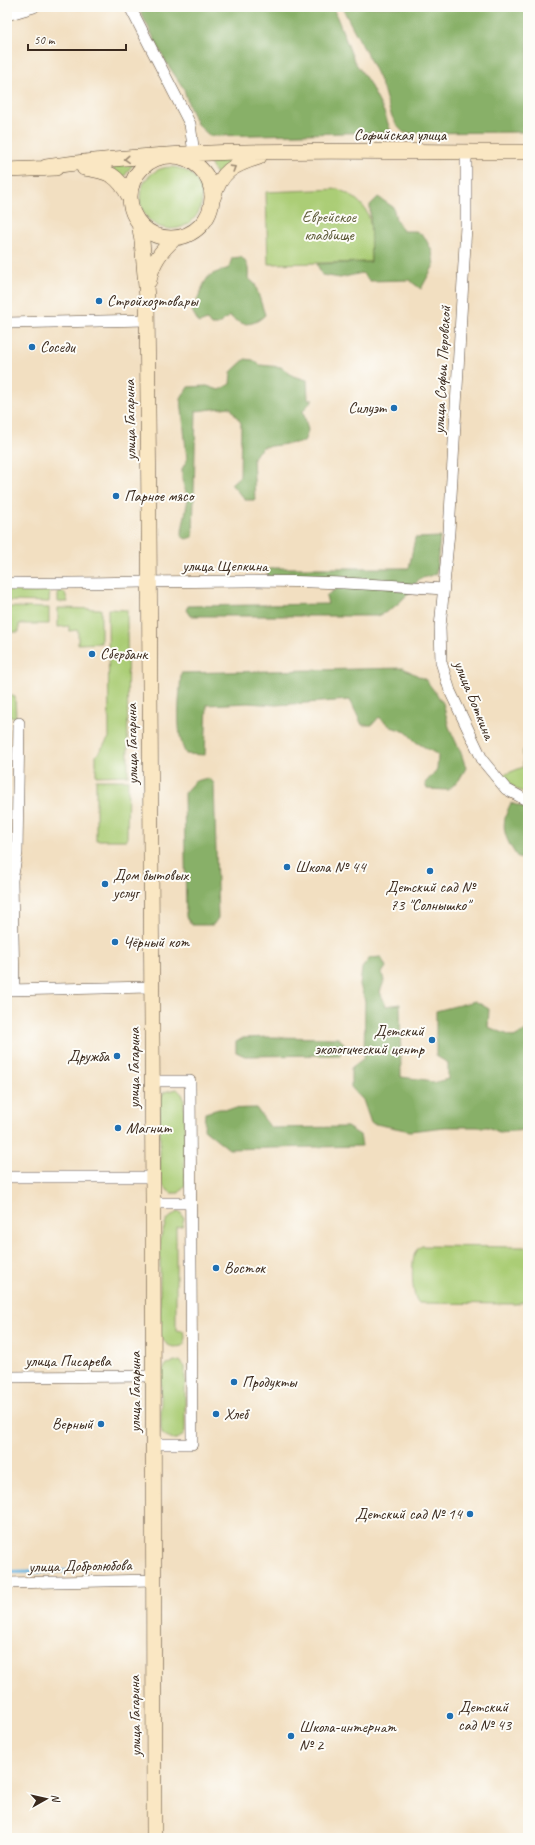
<svg xmlns="http://www.w3.org/2000/svg" width="535" height="1845" viewBox="0 0 535 1845" font-family="Caveat,sans-serif">
  <style>
    .green { fill: #abcd76; stroke: #737c4a }
    .forest { fill: #88b067; stroke: #626d42 }
    .lines { fill: none; stroke-linecap: round; stroke-linejoin: round }
    .stream { stroke: #6cb9e6; stroke-width: 4 }
    .minor-casing { stroke: #564536; stroke-width: 12 }
    .secondary-casing { stroke: #564536; stroke-width: 16 }
    .minor { stroke: #fff; stroke-width: 11 }
    .secondary { stroke: #fae7c3; stroke-width: 15 }
    .oneway { stroke: #9a8870 }
    .poi-dot { fill: #1f6fb2; stroke: #fdfcf7; stroke-width: 1.5 }
    .labels { text-anchor: middle; dominant-baseline: central; stroke-width: 4; stroke-linejoin: round; paint-order: stroke }
    .street-label { font-size: 16px; fill: #3b2a1e; stroke: #fdfcf7 }
    .park-label { font-size: 16px; fill: #5d5b38; stroke: #fdfcf7 }
    .poi-label { font-size: 16px; fill: #3b2a1e; stroke: #fdfcf7; text-anchor: start }
  </style>
  <rect width="100%" height="100%" fill="#fdfcf7"/>
  <filter id="ink" filterUnits="userSpaceOnUse"><feTurbulence type="fractalNoise" baseFrequency=".025" numOctaves="2"/><feDisplacementMap in="SourceGraphic" scale="8" xChannelSelector="R" yChannelSelector="G"/><feConvolveMatrix kernelMatrix="1 2 1 2 8 2 1 2 1" color-interpolation-filters="sRGB"/></filter>
  <filter id="wash" filterUnits="userSpaceOnUse"><feTurbulence type="fractalNoise" baseFrequency=".012" numOctaves="4" result="noise"/><feDisplacementMap in="SourceGraphic" scale="16" xChannelSelector="R" yChannelSelector="G"/><feGaussianBlur stdDeviation="0.9" result="paint"/><feColorMatrix in="noise" values="0 0 0 0 0 0 0 0 0 0 0 0 0 0 0 0 0 1.4 0 .05"/><feComposite in="paint" operator="in"/></filter>
  <g filter="url(#wash)">
    <rect width="100%" height="100%" fill="#f2dfc1"/>
    <path class="green" d="M253,156L218,178L210,163L203,158Z
      M135,161L124,177L110,167Z
      M140 198a31 31 0 1 1 62 0a31 31 0 1 1-62 0Z
      M338,189C378,207 370,225 371,262L268,264L266,192Z
      M7,589L50,590L49,602L7,601Z
      M58,590L65,593L68,602H58Z
      M7,607L49,608V624H19V632H7Z
      M58,608L101,609V643L78,644V630L69,631V626L58,627Z
      M108,609L127,610L128,775L96,776V756L109,738Z
      M7,694L15,697L16,717H7Z
      M523,750H528V794L516,789L501,776L523,767Z
      M96,780H128L127,840H96Z
      M177,1089L182,1094L184,1099L185,1186L179,1193H171L163,1186L160,1180V1101L164,1092Z
      M177,1212L181,1213L184,1218L182,1226L176,1227V1330L183,1331L185,1335L184,1345C173,1350 163,1345 160,1333V1239L167,1220Z
      M422,1246L525,1247L528,1250V1300L516,1304L419,1303C411,1297 411,1262 415,1253C416,1250 418,1248 422,1246Z
      M180,1361L185,1367V1431C181,1441 171,1441 163,1435L161,1429V1372L167,1364Z"/>
    <path class="forest" d="M138,7H333L354,61L368,81L384,112L391,132L210,136L197,124L189,106L184,89L166,62Z
      M342,7H528V132L404,133C388,119 388,99 380,81C369,55 354,32 342,7Z
      M378,197L393,207L396,219L403,231H416L424,236L432,251L434,265L421,289L409,280L370,281L362,273L340,278L322,275L317,264L371,262L370,205Z
      M241,257C248,263 249,269 248,278L255,284L265,315C254,326 241,327 230,316L217,325H211L207,320L199,323L192,311C198,301 204,278 211,275C216,272 224,270 229,268L232,258Z
      M245,359L253,360L260,365L281,367L293,376L307,380L308,399H313L303,411L308,430L304,442L263,447L253,457L255,500H245L231,484L240,476L241,423L230,407L196,411L193,537L186,539L181,536L188,499L182,480V469L187,460L181,399L188,387L207,386L219,390L230,384L231,372Z
      M440,537L436,574L419,579C408,595 396,609 378,616H190L186,610L188,606L328,604L326,596L337,588L267,577L268,570L273,568H409L415,538Z
      M403,668L426,680L443,703L449,727L461,753L466,768L459,780L448,790L427,789L425,783L437,770L438,755L416,742L406,732L391,727L379,717L372,725H362L350,700L276,705L248,703L207,705L205,755L186,754C174,733 180,696 181,673Z
      M208,778L214,783L218,918L213,925H192L186,917L184,793L195,781Z
      M511,803L528,809V860L518,858C504,837 499,826 511,803Z
      M381,957L386,967L382,973L384,981L380,992L386,1006L400,1004L401,1077L427,1080L432,1083L448,1079V1063L436,1056V1011L475,1001L489,1009L488,1027L514,1037L528,1029V1130L499,1132L488,1127H445L410,1131L371,1123L363,1100L351,1087V1068L364,1058L365,1001L360,985L362,968L370,958Z
      M270,1037L338,1038L344,1043L340,1055L245,1056L236,1052V1042L243,1038Z
      M256,1108L271,1128L347,1127L360,1135L362,1146L229,1149L204,1129L205,1113L219,1109Z"/>
    <g class="lines">
      <path class="stream" d="M7,1572L67,1571"/>
    </g>
  </g>
  <g filter="url(#ink)">
    <g class="lines">
      <defs>
        <path id="minor" d="M130,7L190,124L194,154
          M7,15L34,7
          M466,153V226L449,532L440,627L441,662L450,691L483,761L506,789L528,801
          M7,323L147,320
          M7,583C88,584 169,581 249,581C314,581 379,584 443,589
          M14,989L12,880L17,853L19,723
          M7,990L152,987
          M152,1081H190L192,1444H153
          M7,1177H153
          M153,1203H191
          M7,1377L153,1376
          M7,1583L154,1580"/>
        <path id="secondary" d="M130 197a41 41 0 1 1 82 0a41 41 0 1 1-82 0Z
          M46,167C205,144 368,153 528,152
          M84,168C109,171 118,175 130,198
          M7,170L56,168
          M213,198C221,171 233,165 259,157
          M139,223L142,241L147,298L149,518L153,1203L154,1838
          M149,281C152,262 161,251 175,238"/>
      </defs>
      <use href="#minor" class="minor-casing"/>
      <use href="#secondary" class="secondary-casing"/>
      <use href="#minor" class="minor"/>
      <use href="#secondary" class="secondary"/>
    </g>
    <defs><path id="oneway-chevron" d="M-2-3.5L2.5 0L-2 3.5" fill="none" stroke-width="1.6" stroke-linecap="round" stroke-linejoin="round"/></defs>
    <g class="oneway">
      <use href="#oneway-chevron" transform="translate(127 159) rotate(176)"/>
      <use href="#oneway-chevron" transform="translate(233 168) rotate(-32)"/>
    </g>
  </g>
  <g class="poi-dot">
    <circle cx="99" cy="301" r="4"/>
    <circle cx="32" cy="347" r="4"/>
    <circle cx="394" cy="408" r="4"/>
    <circle cx="116" cy="496" r="4"/>
    <circle cx="92" cy="654" r="4"/>
    <circle cx="287" cy="867" r="4"/>
    <circle cx="430" cy="871" r="4"/>
    <circle cx="105" cy="884" r="4"/>
    <circle cx="115" cy="942" r="4"/>
    <circle cx="432" cy="1040" r="4"/>
    <circle cx="117" cy="1056" r="4"/>
    <circle cx="118" cy="1128" r="4"/>
    <circle cx="216" cy="1268" r="4"/>
    <circle cx="234" cy="1382" r="4"/>
    <circle cx="216" cy="1414" r="4"/>
    <circle cx="101" cy="1424" r="4"/>
    <circle cx="470" cy="1514" r="4"/>
    <circle cx="450" cy="1716" r="4"/>
    <circle cx="291" cy="1736" r="4"/>
  </g>
  <g class="labels">
    <g class="street-label">
      <text x="400" y="135">Софийская улица</text>
      <text transform="translate(442 370) rotate(-87)">улица Софьи Перовской</text>
      <text transform="translate(130 420) rotate(-91)">улица Гагарина</text>
      <text x="225" y="566">улица Щепкина</text>
      <text transform="translate(474 700) rotate(68)">улица Боткина</text>
      <text transform="translate(132 744) rotate(-91)">улица Гагарина</text>
      <text transform="translate(134 1068) rotate(-90)">улица Гагарина</text>
      <text x="68" y="1361">улица Писарева</text>
      <text transform="translate(135 1392) rotate(-90)">улица Гагарина</text>
      <text transform="translate(80 1566) rotate(-1)">улица Добролюбова</text>
      <text transform="translate(135 1716) rotate(-91)">улица Гагарина</text>
    </g>
    <g class="park-label">
      <text x="329" y="217">Еврейское<tspan x="329" dy="18">кладбище</tspan></text>
    </g>
    <g class="poi-label">
      <text x="107" y="301">Стройхозтовары</text>
      <text x="40" y="347">Соседи</text>
      <text x="386" y="408" text-anchor="end">Силуэт</text>
      <text x="124" y="496">Парное мясо</text>
      <text x="100" y="654">Сбербанк</text>
      <text x="295" y="867">Школа № 44</text>
      <text x="113" y="875">Дом бытовых<tspan x="113" dy="18">услуг</tspan></text>
      <text x="430" y="887" text-anchor="middle">Детский сад №<tspan x="430" dy="18">73 "Солнышко"</tspan></text>
      <text x="123" y="942">Чёрный кот</text>
      <text x="424" y="1031" text-anchor="end">Детский<tspan x="424" dy="18">экологический центр</tspan></text>
      <text x="109" y="1056" text-anchor="end">Дружба</text>
      <text x="126" y="1128">Магнит</text>
      <text x="224" y="1268">Восток</text>
      <text x="242" y="1382">Продукты</text>
      <text x="224" y="1414">Хлеб</text>
      <text x="93" y="1424" text-anchor="end">Верный</text>
      <text x="462" y="1514" text-anchor="end">Детский сад № 14</text>
      <text x="458" y="1707">Детский<tspan x="458" dy="18">сад № 43</tspan></text>
      <text x="299" y="1727">Школа-интернат<tspan x="299" dy="18">№ 2</tspan></text>
    </g>
  </g>
  <rect width="535" height="1845" fill="none" stroke="#fdfcf7" stroke-width="24"/>
  <g transform="translate(46 1799) rotate(82)" stroke="#fdfcf7" stroke-width="3" paint-order="stroke">
  <path d="M0-3L7 15L0 10L-7 15Z" fill="#3b2a1e"/>
  <text y="-6" font-size="11" font-weight="bold" text-anchor="middle" fill="#3b2a1e">N</text>
  </g>
  <path d="M28 44v6h98v-6" fill="none" stroke="#3b2a1e" stroke-width="2"/>
  <text x="34" y="44" font-size="12" fill="#3b2a1e" stroke="#fdfcf7" stroke-width="3" paint-order="stroke">50 m</text>
</svg>
